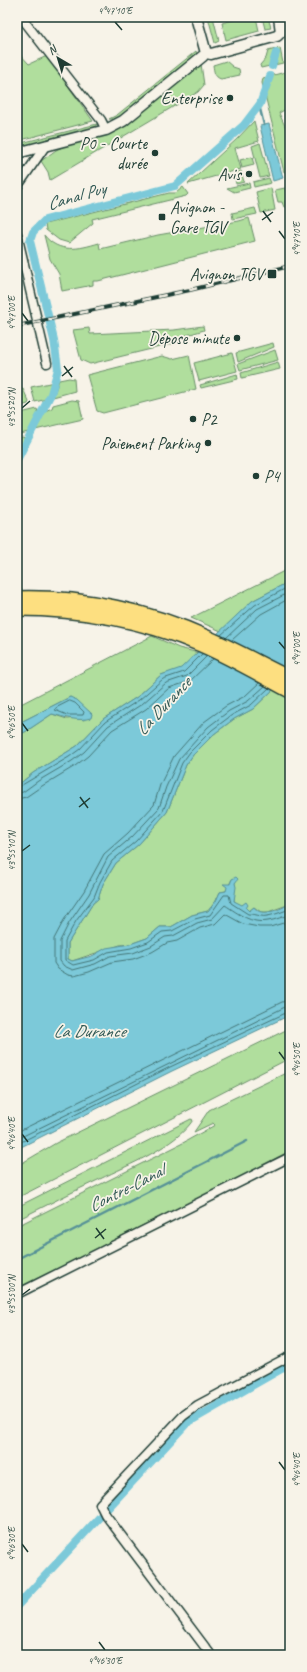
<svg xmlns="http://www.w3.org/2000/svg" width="307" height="1672" viewBox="0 0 307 1672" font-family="Caveat,sans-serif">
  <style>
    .green { fill: #b0de9d; stroke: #688e68 }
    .water { fill: #7bc9d9; stroke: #569197 }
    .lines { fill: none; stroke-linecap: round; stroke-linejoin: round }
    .shore { stroke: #447576; stroke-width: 1 }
    .stream { stroke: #569197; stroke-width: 2.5 }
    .canal { stroke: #7bc9d9; stroke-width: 8 }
    .minor-casing { stroke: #1f3d34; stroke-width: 11 }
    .tertiary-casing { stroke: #1f3d34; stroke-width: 13 }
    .trunk-casing { stroke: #1f3d34; stroke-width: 16 }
    .minor { stroke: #f7f3e8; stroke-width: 8 }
    .tertiary { stroke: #f7f3e8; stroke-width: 10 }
    .trunk { stroke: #fddf80; stroke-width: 13 }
    .rail-casing { stroke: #1f3d34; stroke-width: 4 }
    .rail { stroke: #f7f3e8; stroke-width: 2.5; stroke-dasharray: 8; stroke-linecap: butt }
    .ticks { fill: none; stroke: #1f3d34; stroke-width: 1.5 }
    .poi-dot { fill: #1f3d34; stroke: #f7f3e8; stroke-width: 1.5 }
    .labels { text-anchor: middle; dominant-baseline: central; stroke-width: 3.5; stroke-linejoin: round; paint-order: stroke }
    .poi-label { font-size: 17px; fill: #1f3d34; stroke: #f7f3e8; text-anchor: end }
    .water-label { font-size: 18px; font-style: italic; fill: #315955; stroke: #f7f3e8 }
    .neatline { fill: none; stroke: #1f3d34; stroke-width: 1.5 }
    .ticks-label { font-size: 10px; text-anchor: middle; fill: #1f3d34 }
  </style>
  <rect width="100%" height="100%" fill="#f7f3e8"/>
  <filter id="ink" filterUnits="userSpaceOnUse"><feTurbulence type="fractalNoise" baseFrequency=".025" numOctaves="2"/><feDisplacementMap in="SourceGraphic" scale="8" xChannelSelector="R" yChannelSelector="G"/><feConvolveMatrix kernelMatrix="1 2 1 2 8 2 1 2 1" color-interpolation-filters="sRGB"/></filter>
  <g filter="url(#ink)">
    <path class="green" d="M208,17H213L219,41L215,43Z
      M244,17H256L259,31L226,40L222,23Z
      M262,17H268L271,28L265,29Z
      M280,48L283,63L261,68L260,65L266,58L268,51Z
      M17,51L29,64L47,56L93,121L17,141Z
      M196,51L197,56L118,119H109L117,115Z
      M226,61L233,67L239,69L240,75L221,79C214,77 214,71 213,65Z
      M201,64L204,85L198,92L50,180L48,172L41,161L56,150L69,144L120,128Z
      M289,71L290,107L279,113L290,137V170L284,172L262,83L263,78Z
      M254,121L259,141L235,148L241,169L188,184L237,139Z
      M97,124L93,129L17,149V144Z
      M260,143L269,176L260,178L252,146Z
      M252,157L254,165L242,168L240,160Z
      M241,171L244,182L236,184L234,173Z
      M269,178L271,183L254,187L253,182Z
      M249,183L250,188L234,192L227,188Z
      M183,187L188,194L186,196L92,219L93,223L69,243L59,240L46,230L45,224L169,193H176Z
      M271,188L275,210L261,213L256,192Z
      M285,188L288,200L285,201L286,207H284L282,202H278L275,190Z
      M255,208L257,214L233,219L232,213Z
      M249,218L255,241L98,281H93V285L62,291L59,274L50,259L44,235C59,254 79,249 99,243L100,249L158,235L239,221Z
      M203,326L204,330L184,336V341L90,364L81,360L73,330L89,328L90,334L174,330Z
      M273,343L274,347L238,362L236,353Z
      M275,350L278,360L240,370L238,364Z
      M232,353L237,371L199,381L194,363Z
      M189,355L196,389L103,413L97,411L87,375L162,356L172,359Z
      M278,362L280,369L242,378L241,373Z
      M237,374L238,379L201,388L200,385Z
      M69,378L74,379L75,391L53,397L59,380Z
      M54,382L47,399L35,402L31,387Z
      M23,389L29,402L28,404L17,407V390Z
      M72,400L79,401L83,419L35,430L45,411L52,408L53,405Z
      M37,409L38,412L43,410L32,431L17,435V414Z
      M22,437L26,438L17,453V439Z
      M290,568V581L252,601L221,631L191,618Z
      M152,636L179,648L199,653L181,669L161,675L137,697L103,719L77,746L33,773L17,786V735L25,732L52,714L67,719L76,718L84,720L92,714L70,697L17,724V706Z
      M290,677V904L268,912H261L254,907L249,911L234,901L235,879H232L226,891L220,892L216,901L208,911L192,915L171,927H160L147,938L130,944L120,945L72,961L68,959V943L93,903L98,899L103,884L116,863L139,844L167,812L186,765L193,755L214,734L234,719L253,709L277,686Z
      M290,1028V1058L17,1198V1166L56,1143Z
      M290,1071V1151L17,1289V1226L181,1144L215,1125L213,1123L194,1132L209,1110Z
      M191,1119L193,1120C175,1147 128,1165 100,1179C72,1192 45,1206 17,1220V1207Z"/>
    <path class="water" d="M269,124L283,178L273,181L260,126Z
      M290,581V677L277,686L253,709L234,719L214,734L193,755L186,765L167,812L139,844L116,863L103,884L98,899L93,903L68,943V959L72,961L92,956L106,948L130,944L147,938L160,927H171L192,915L208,911L216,901L220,892L226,891L227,887L223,884H230L232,879L236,877L238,879L235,883L236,887L234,901L242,905L246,902L248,905L246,908L249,911L254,907C256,910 259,912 262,912C268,914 288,907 290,902V1015L172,1071L17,1149V786L33,773L77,746L103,719L137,697L161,675L181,668L252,601Z
      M70,697L77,700L92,714L91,718C78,722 64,717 52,714L25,732L17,735V724Z"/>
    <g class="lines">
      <path class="shore" d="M221,635L255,605L290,586
        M226,638L257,609L290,592
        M232,640L261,614L290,598
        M259,683L245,696L226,706L204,722L174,756L160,785L154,805L128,833L104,854L84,891L64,920L54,939V963L58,969L68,975L74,976L89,972L112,962L133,959L152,952L167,943L177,941L200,928L215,924L225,914L243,924L259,927H270L290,921
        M265,686L248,701L229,711L208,727L179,759L166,787L159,808L132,837L108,857L89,894L69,923L60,941V961L64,966L73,970L95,964L110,956L133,953L151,946L165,937L173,936L197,923L212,919L225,905C239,914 251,924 268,921C276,920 283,916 290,915
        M269,688L251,705L232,715L212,730L190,752L182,763L163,811L136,841L112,861L100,882L94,897L76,921L65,941V960L73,965L94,960L108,952L131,948L148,942L162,932L172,931L195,919L210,915L224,895H229L231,903L248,914C254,914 256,915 261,916C267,918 284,911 290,909
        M70,701L75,703L84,712L83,715H67L55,710L56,708Z
        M17,788L69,757L80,749L105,722L139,700L163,679L184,672L202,654
        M17,793L23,792L38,781L72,761L84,752L108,726L142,704L166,683L187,676L207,656
        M17,799L26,797L42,786L75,766L88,756L112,730L146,709L169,688L190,681L213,659
        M17,1132L282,1002L290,1000
        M17,1139L285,1007L290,1006
        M17,1144L170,1067L290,1011"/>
      <path class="stream" d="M259,105L264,125
        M17,1259L247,1141
        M288,1365L290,1366"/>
      <path class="canal" d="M272,66L276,53
        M17,460L51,394L58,369L54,340L30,241L33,232L45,220L175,186L244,125L260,104L270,76
        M17,1606L187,1423L290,1364"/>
      <defs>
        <path id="minor" d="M21,17L101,120L106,130
          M17,187L46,145
          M17,234L47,363
          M17,1294L290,1157
          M211,1655L105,1514L100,1504L183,1416L198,1405L290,1356"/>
        <path id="tertiary" d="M196,17L206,53L211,54L277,36L281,32L279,17
          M17,153L106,130L123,121L203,56"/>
        <path id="trunk" d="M17,598C82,596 150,611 209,638C236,650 263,665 290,678
          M17,609C80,609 142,620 201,645C231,658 260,675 290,691"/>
      </defs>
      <use href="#minor" class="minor-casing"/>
      <use href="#tertiary" class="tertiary-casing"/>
      <use href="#trunk" class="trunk-casing"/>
      <use href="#minor" class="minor"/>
      <use href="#tertiary" class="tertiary"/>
      <use href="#trunk" class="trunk"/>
      <defs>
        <path id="rail" d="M17,326L190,290L290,266"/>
      </defs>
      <use href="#rail" class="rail-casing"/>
      <use href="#rail" class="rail"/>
    </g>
  </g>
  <path class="ticks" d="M115,22L122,30M263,211L271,222M262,220L273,212M279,231L285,239M22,313L28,321M64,366L72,377M62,376L73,367M22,408L30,401M279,642L285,649M22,723L28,731M80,797L88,808M79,807L90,798M22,851L30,845M279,1052L285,1060M22,1134L28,1142M96,1228L104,1239M95,1238L106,1229M22,1295L30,1289M279,1462L285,1470M22,1544L28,1552M99,1642L105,1650"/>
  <g class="poi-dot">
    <circle cx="230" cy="98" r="4"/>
    <circle cx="155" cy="153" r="4"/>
    <circle cx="249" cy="174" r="4"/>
    <rect x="158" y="213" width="8" height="8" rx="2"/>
    <rect x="267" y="269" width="10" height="10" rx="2"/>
    <circle cx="237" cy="338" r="4"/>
    <circle cx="193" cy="419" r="4"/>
    <circle cx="208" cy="443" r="4"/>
    <circle cx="256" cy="476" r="4"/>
  </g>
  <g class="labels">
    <g class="poi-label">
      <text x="222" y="98">Enterprise</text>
      <text x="147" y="143">P0 - Courte<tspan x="147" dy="20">durée</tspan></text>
      <text x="241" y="174">Avis</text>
      <text x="170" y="207" text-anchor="start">Avignon -<tspan x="170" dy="20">Gare TGV</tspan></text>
      <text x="263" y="274">Avignon TGV</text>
      <text x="229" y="338">Dépose minute</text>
      <text x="201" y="419" text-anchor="start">P2</text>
      <text x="200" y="443">Paiement Parking</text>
      <text x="264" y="476" text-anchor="start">P4</text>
    </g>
    <g class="water-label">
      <text transform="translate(76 196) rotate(-16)">Canal Puy</text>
      <text transform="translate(163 706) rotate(-47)">La Durance</text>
      <text x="89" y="1031">La Durance</text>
      <text transform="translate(126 1188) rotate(-27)">Contre-Canal</text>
    </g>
  </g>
  <rect width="307" height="1672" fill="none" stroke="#f7f3e8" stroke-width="44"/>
  <g transform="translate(58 58) rotate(322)" stroke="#f7f3e8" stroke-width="3" paint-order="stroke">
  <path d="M0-3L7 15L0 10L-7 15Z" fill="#1f3d34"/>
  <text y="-6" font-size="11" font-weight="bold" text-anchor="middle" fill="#1f3d34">N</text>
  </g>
  <rect x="22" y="22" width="263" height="1628" class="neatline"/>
  <g class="ticks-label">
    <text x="115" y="14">4°47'10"E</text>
    <text transform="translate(296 239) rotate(-90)" y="4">4°47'10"E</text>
    <text transform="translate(11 313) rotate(-90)" y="4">4°47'00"E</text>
    <text transform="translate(11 408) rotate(-90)" y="4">43°55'20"N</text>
    <text transform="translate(296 649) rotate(-90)" y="4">4°47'00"E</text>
    <text transform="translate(11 723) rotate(-90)" y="4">4°46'50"E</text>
    <text transform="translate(11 851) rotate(-90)" y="4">43°55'10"N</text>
    <text transform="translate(296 1060) rotate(-90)" y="4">4°46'50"E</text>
    <text transform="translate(11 1134) rotate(-90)" y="4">4°46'40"E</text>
    <text transform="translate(11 1295) rotate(-90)" y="4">43°55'00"N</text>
    <text transform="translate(296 1470) rotate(-90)" y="4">4°46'40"E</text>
    <text transform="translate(11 1544) rotate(-90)" y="4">4°46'30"E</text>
    <text x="105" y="1664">4°46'30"E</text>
  </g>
</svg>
